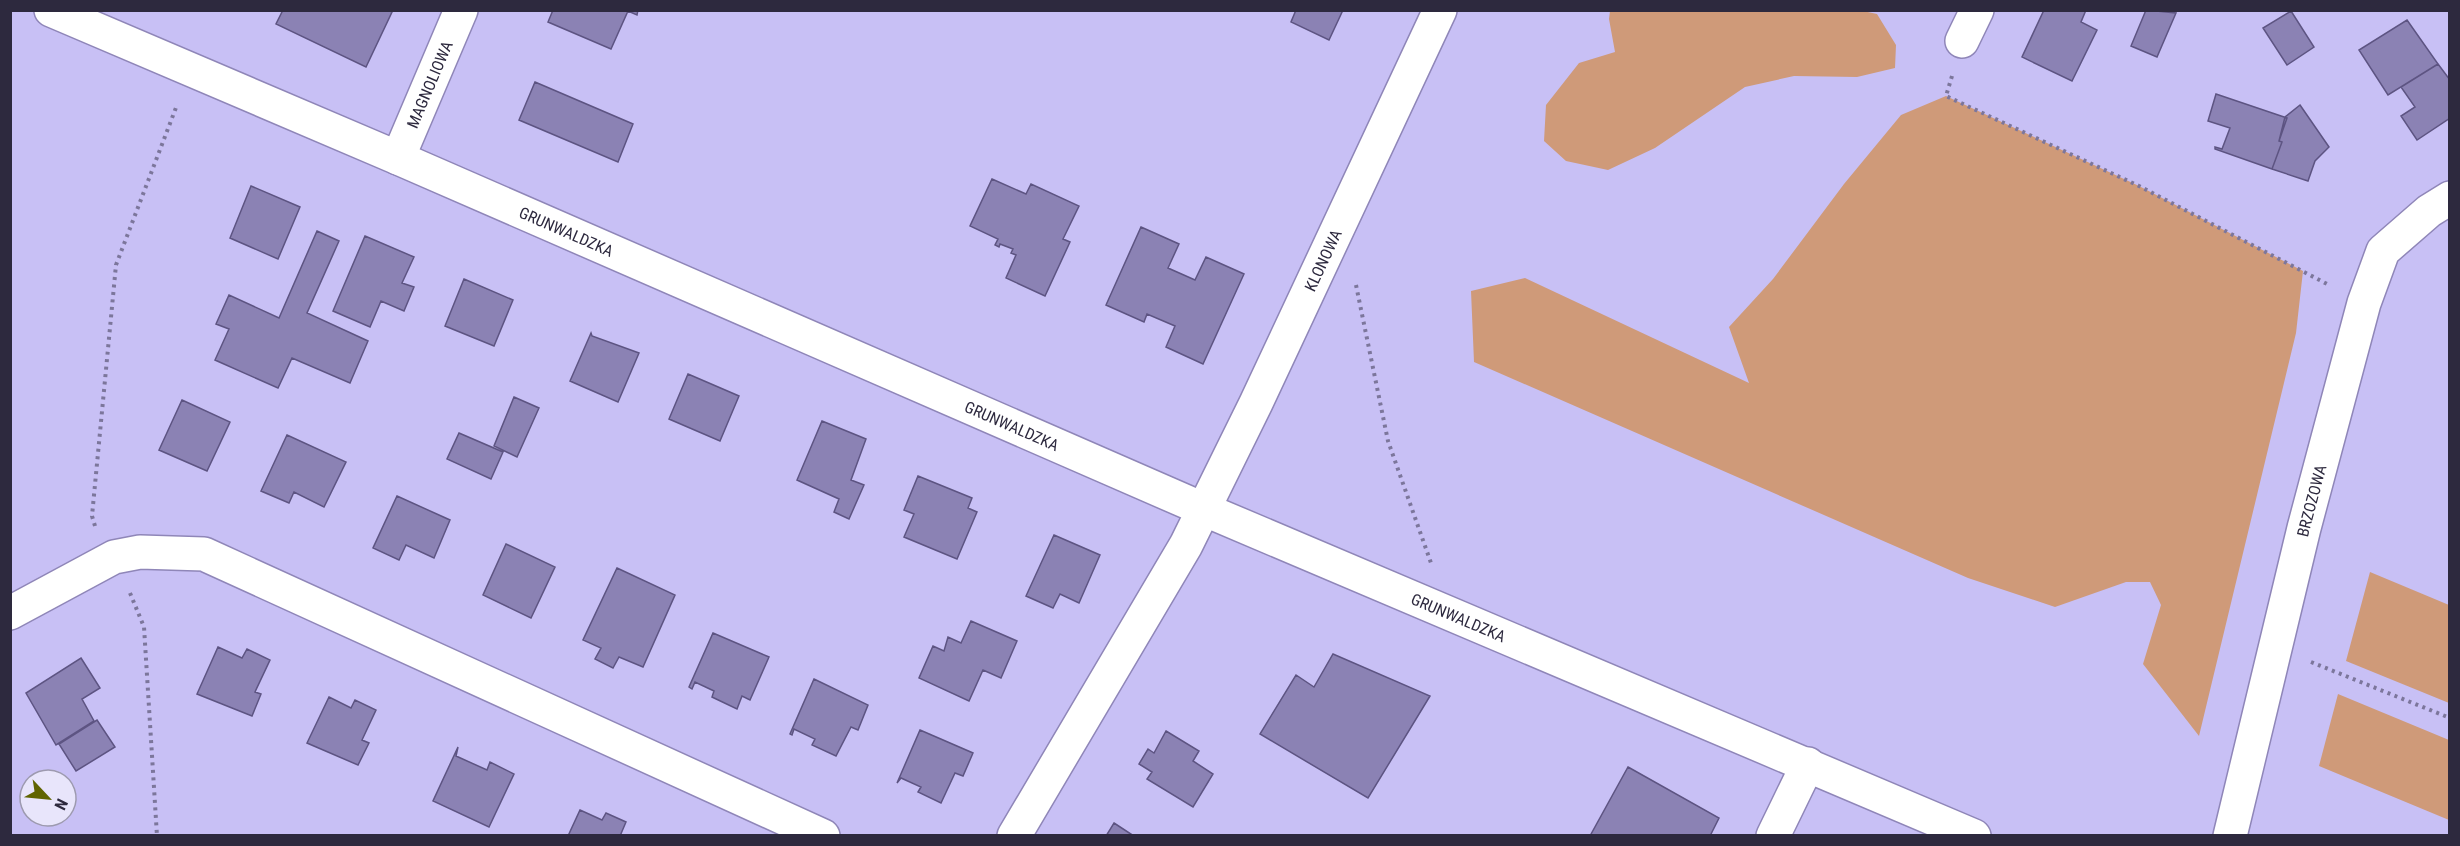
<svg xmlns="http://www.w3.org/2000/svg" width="2460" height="846" viewBox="0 0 2460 846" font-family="'Roboto Condensed',sans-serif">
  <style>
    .green { fill: #cf9a79 }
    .building { fill: #8b82b4; stroke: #5d5482; stroke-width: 1.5 }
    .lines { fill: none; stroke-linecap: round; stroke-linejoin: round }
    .minor-casing { stroke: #8f86b8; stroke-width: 36 }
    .path { stroke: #7c769b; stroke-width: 4; stroke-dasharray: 3 4.5; stroke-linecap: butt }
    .minor { stroke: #fff; stroke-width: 33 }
    .labels { text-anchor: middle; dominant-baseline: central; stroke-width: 4.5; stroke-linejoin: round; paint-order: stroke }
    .street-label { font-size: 16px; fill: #2d293e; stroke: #e8e5fb }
  </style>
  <rect width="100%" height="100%" fill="#c8c0f5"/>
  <path class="green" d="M1610,11H1863L1877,14L1896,45L1895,68L1857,77L1794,76L1745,87L1655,148L1608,170L1566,161L1544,141L1546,105L1579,63L1615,52L1609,19Z
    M1946,96L2139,186L2303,271L2296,333L2199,736L2143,664L2161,605L2150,582H2126L2055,607L1968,578L1474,362L1471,291L1525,278L1749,383L1729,327L1773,279L1844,184L1901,115Z
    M2370,572L2449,605V703L2346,661Z
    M2338,694L2449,740V820L2319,766Z"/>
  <path class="building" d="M283,10H388L392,12L366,67L276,24Z
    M553,10H638L637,15L628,11L611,49L548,22Z
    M1296,10H1343L1329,40L1291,22Z
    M2044,10H2086L2081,22L2097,30L2072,81L2022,57Z
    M2146,10L2176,13L2157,57L2131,46Z
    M2291,11L2314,47L2287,65L2263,28Z
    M2407,20L2438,64L2388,95L2359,50Z
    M2438,64L2450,80V118L2417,140L2401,116L2415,107L2401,87Z
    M535,82L633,124L618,162L519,120Z
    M2216,94L2287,118L2279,141L2282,142L2272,169L2215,149V147L2222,149L2230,128L2208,121Z
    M2300,105L2329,147L2315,161L2308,181L2272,169L2282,142L2279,141L2285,117Z
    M992,179L1026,194L1031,184L1079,206L1063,239L1070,242L1045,296L1006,278L1016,255L1011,253L1013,249L1000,244L999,247L995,245L998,239L970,226Z
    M251,186L300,207L278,259L230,238Z
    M1141,227L1179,244L1168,268L1195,280L1206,257L1244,274L1203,364L1166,347L1175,326L1147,314L1144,322L1106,305Z
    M317,231L339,241L307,313L368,341L350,383L292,358L278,388L215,360L229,329L216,324L229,295L279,318Z
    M365,236L414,257L402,283L414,287L404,311L381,301L370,327L333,311Z
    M464,279L513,300L494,346L445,326Z
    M591,333L592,336L639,353L618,402L570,381Z
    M688,374L739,396L720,441L669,419Z
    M514,397L539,408L517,457L494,446Z
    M182,400L230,422L207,471L159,450Z
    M822,421L866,439L851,480L864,485L849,519L834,512L839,499L797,480Z
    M459,433L503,452L491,479L447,459Z
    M287,435L346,462L324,507L294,492L289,503L261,491Z
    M918,476L972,498L968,508L977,512L957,559L904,537L914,514L904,510Z
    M397,496L450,520L434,558L406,545L399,560L373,548Z
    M1054,535L1100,555L1079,603L1060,594L1053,608L1026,596Z
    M506,544L555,567L531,618L483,595Z
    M617,568L675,595L643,667L619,657L613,668L595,659L601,648L583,640Z
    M971,621L1017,641L1001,678L983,670L969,701L919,678L933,646L944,651L948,637L961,643Z
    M713,633L769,657L750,700L742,696L737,709L712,697L714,691L695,682L692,689L689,687Z
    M218,647L242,658L247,649L270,660L255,692L261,694L252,716L197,694Z
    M1333,654L1430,696L1368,798L1260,734L1296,675L1314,687Z
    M81,658L100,688L82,699L94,721L56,745L26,693Z
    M814,679L868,705L858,730L851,727L836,756L812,745L815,739L794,729L792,735L790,734Z
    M329,697L351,708L355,700L376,710L362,740L369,743L358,765L307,743Z
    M97,720L115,747L76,771L59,744Z
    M920,730L973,753L963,776L955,773L941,803L918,792L921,787L901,778L897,783Z
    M1166,731L1199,751L1193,761L1213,774L1193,807L1147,779L1152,772L1139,764L1148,749L1154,753Z
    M458,747L456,756L487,770L490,762L514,774L489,827L433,801Z
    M1628,767L1719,818L1710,836H1590Z
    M580,810L602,820L606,813L626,822L620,836H568Z
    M1114,823L1134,836H1106Z"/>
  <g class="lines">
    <defs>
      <g id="minor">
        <path id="s1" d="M51,10L398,158L1203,509L1974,836"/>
        <path d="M1962,41L1977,10"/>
        <path id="s2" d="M398,158L461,10"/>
        <path d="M10,613L114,557L140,552L204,554L823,836"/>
        <path id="s3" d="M1014,836L1186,545L1256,403L1440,10"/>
        <path d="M1773,836L1808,764"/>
        <path id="s4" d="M2230,836L2304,528L2364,303L2383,251L2429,211L2450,198"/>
      </g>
    </defs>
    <use href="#minor" class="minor-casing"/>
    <path class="path" d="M1952,76L1946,96L2139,186L2329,285
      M1356,285L1388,441L1431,563
      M95,526L92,516L116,265L177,105
      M130,593L144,627L157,836
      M2311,662L2450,718"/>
    <use href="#minor" class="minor"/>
  </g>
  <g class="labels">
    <g class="street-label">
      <text stroke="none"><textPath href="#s2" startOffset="80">MAGNOLIOWA</textPath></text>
      <text stroke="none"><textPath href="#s1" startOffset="561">GRUNWALDZKA</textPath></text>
      <text stroke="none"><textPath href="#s3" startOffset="654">KLONOWA</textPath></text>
      <text stroke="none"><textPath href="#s1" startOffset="1047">GRUNWALDZKA</textPath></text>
      <text stroke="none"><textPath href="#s4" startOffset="345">BRZOZOWA</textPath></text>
      <text stroke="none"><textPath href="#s1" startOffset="1533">GRUNWALDZKA</textPath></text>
    </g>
  </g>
  <rect width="2460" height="846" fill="none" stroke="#2d293e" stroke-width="24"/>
  <g transform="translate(48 798) rotate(116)"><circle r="28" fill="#e8e5fb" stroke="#9d9aaf" stroke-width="1.5"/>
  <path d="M0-4.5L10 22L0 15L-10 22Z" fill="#606400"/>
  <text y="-9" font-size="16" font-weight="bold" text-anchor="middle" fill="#2d293e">N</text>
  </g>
</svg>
